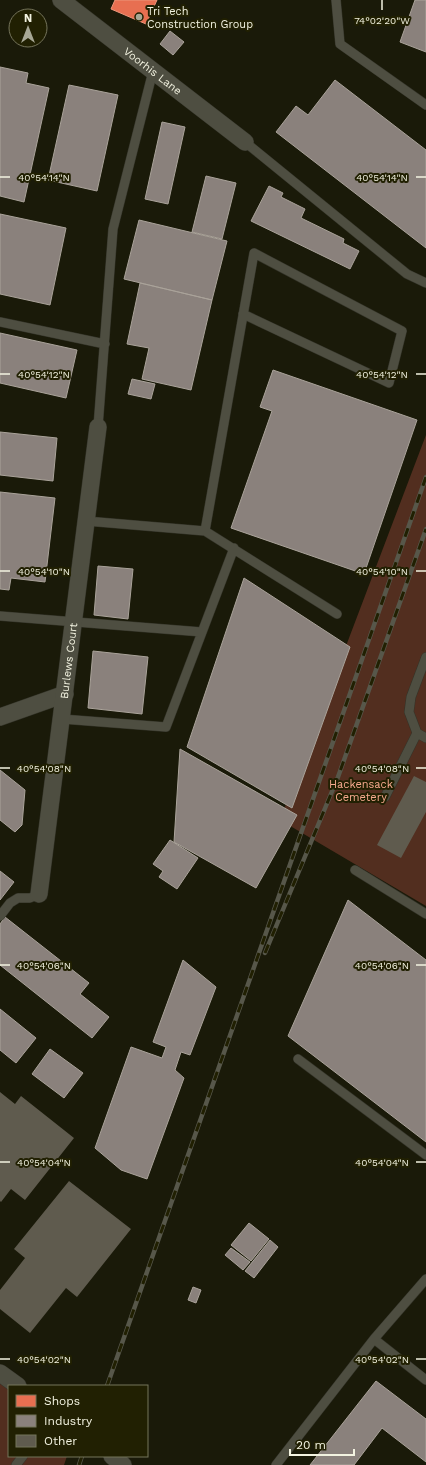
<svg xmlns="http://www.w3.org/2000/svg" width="426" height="1465" viewBox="0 0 426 1465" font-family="'Work Sans',sans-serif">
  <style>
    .green { fill: #522e1f }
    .shops { fill: #e76f51; stroke: #eb977c }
    .industry { fill: #8a817c; stroke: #aaa39a }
    .building { fill: #5f5b4e }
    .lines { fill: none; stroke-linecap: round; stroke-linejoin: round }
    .lane-casing { stroke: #343429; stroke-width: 10 }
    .street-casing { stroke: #343429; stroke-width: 18 }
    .lane { stroke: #4e4e41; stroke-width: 9 }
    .street { stroke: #4e4e41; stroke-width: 17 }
    .rail-casing { stroke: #57574a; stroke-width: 4.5 }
    .rail { stroke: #212002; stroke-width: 3; stroke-dasharray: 9; stroke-linecap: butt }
    .ticks { fill: none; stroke: #f3f3e1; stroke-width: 1.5 }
    .poi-dot { fill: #a7a795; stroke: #212002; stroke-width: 1.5 }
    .labels { text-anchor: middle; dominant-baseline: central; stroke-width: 4; stroke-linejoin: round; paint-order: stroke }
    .poi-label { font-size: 11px; fill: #f3f3e1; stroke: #212002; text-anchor: start }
    .street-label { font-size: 11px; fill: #f3f3e1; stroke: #212002 }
    .park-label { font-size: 11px; fill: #f8aa8f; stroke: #212002 }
    .ticks-label { font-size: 10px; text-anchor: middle; fill: #f3f3e1; stroke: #212002; stroke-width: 4; stroke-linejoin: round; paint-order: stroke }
  </style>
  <rect width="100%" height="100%" fill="#1a1a09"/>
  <path class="green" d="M426,435V906L280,820Z
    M0,1373L9,1386V1456H67L64,1465H0Z"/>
  <path class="shops" d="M115,0H157L146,24L111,9Z"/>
  <path class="industry" d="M415,0H426V52L400,42Z
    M170,31L184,42L173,55L160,44Z
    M0,67L28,73L26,83L49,88L24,202L0,196Z
    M335,80L426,150V248L276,132L296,106L308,115Z
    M69,85L118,95L97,191L48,180Z
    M162,122L185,127L168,204L145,199Z
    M206,176L236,183L222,239L192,232Z
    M269,186L283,193L281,197L305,209L301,218L344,239L343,243L359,251L350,269L251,221Z
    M0,214L66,228L50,305L0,294Z
    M139,220L227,241L212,300L124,279Z
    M140,283L212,300L191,390L142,379L149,348L127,344Z
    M0,333L77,350L66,398L0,383Z
    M273,370L417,420L364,574L231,528L272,411L260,407Z
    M132,379L155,384L151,399L128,394Z
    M0,432L57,438L53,481L0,475Z
    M0,492L55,498L45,582L11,578L9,590L0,589Z
    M98,566L133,569L128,619L94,615Z
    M244,578L350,647L292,808L187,747Z
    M93,651L148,657L142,714L88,708Z
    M180,749L297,815L256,888L174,842Z
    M0,770L25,790L22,825L15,832L0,820Z
    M170,840L198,858L177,889L159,877L163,871L153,864Z
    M0,871L14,882L0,900Z
    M348,900L426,960V1142L288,1036Z
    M5,917L89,983L80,994L109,1017L92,1038L0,965V924Z
    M183,960L216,987L190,1055L181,1052L175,1070L184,1078L147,1179L121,1170L95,1148L131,1047L162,1058L166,1047L153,1042Z
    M0,1009L36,1038L16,1063L0,1050Z
    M50,1049L83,1073L64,1098L32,1074Z
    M249,1223L269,1239L251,1261L231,1245Z
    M270,1240L278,1247L254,1278L245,1271Z
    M231,1248L250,1262L243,1270L225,1255Z
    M193,1287L201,1290L196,1303L188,1300Z
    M376,1381L426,1419V1462L382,1428L354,1465H310Z"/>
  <path class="building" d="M414,776L426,782V812L401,858L377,845Z
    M0,1092L15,1104L21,1096L74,1138L25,1200L11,1189L1,1202L0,1201Z
    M69,1181L131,1229L77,1297L66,1288L30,1333L0,1309V1290L25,1258L14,1249Z"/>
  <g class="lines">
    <defs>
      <path id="lane" d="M336,0L340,44L426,105
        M245,142L407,274L426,283
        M0,322L105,344
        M98,427L113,229L153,71
        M86,521L205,531L254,253L402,331L389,383L243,314
        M205,531L337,614
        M0,616L202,632
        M62,719L166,727L234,548
        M417,733L426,738
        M385,797L417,733L409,712L411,697L426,657
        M355,870L426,914
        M0,916L10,903L18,898H30L39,894
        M298,1059L426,1155
        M374,1339L426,1380
        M16,1465L23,1456
        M276,1465L374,1339L426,1279"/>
      <g id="street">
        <path id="s1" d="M61,0L245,142"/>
        <path d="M0,717L65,694"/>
        <path id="s2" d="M39,894L98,427"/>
        <path d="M0,1373L18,1386"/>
        <path d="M112,1456L123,1465"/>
      </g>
    </defs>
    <use href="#lane" class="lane-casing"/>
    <use href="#street" class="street-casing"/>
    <use href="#lane" class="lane"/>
    <use href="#street" class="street"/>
    <defs>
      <path id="rail" d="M265,953L338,777L426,529
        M107,1386L426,477
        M79,1465L82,1456"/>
    </defs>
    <use href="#rail" class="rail-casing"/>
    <use href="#rail" class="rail"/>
  </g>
  <path class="ticks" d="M382,0V10M0,177H10M416,177H426M0,374H10M416,374H426M0,571H10M416,571H426M0,768H10M416,768H426M0,965H10M416,965H426M0,1162H10M416,1162H426M0,1359H10M416,1359H426"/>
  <circle class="poi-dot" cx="139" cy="17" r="4"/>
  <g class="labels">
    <g class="poi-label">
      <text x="147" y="11">Tri Tech<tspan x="147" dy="13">Construction Group</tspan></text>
    </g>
    <g class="street-label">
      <text stroke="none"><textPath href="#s1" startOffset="116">Voorhis Lane</textPath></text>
      <text stroke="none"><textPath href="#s2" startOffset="235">Burlews Court</textPath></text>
    </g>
    <g class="park-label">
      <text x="361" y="784">Hackensack<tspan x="361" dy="13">Cemetery</tspan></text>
    </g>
  </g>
  <g class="ticks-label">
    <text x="382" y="24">74°02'20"W</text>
    <text x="44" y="181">40°54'14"N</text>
    <text x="382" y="181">40°54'14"N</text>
    <text x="44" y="378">40°54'12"N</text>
    <text x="382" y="378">40°54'12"N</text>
    <text x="44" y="575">40°54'10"N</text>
    <text x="382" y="575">40°54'10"N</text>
    <text x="44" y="772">40°54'08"N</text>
    <text x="382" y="772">40°54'08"N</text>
    <text x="44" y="969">40°54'06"N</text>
    <text x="382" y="969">40°54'06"N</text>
    <text x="44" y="1166">40°54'04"N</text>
    <text x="382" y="1166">40°54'04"N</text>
    <text x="44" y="1363">40°54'02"N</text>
    <text x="382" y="1363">40°54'02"N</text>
  </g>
  <rect x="8" y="1385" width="140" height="72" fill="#212002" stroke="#75745b"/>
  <rect x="16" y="1395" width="20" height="12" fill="#e76f51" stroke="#75745b"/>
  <text x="44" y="1405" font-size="12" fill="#f3f3e1">Shops</text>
  <rect x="16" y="1415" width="20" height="12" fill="#8a817c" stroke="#75745b"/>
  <text x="44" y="1425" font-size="12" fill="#f3f3e1">Industry</text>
  <rect x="16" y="1435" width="20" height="12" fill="#5f5b4e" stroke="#75745b"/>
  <text x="44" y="1445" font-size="12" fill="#f3f3e1">Other</text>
  <g transform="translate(28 28)"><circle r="19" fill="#212002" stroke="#75745b"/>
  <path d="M0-3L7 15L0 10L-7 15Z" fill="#a7a795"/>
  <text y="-6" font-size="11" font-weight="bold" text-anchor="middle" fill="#f3f3e1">N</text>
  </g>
  <path d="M290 1449v6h64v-6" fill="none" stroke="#f3f3e1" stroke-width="2"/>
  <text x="296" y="1449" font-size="12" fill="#f3f3e1" stroke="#212002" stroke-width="3" paint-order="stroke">20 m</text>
</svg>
